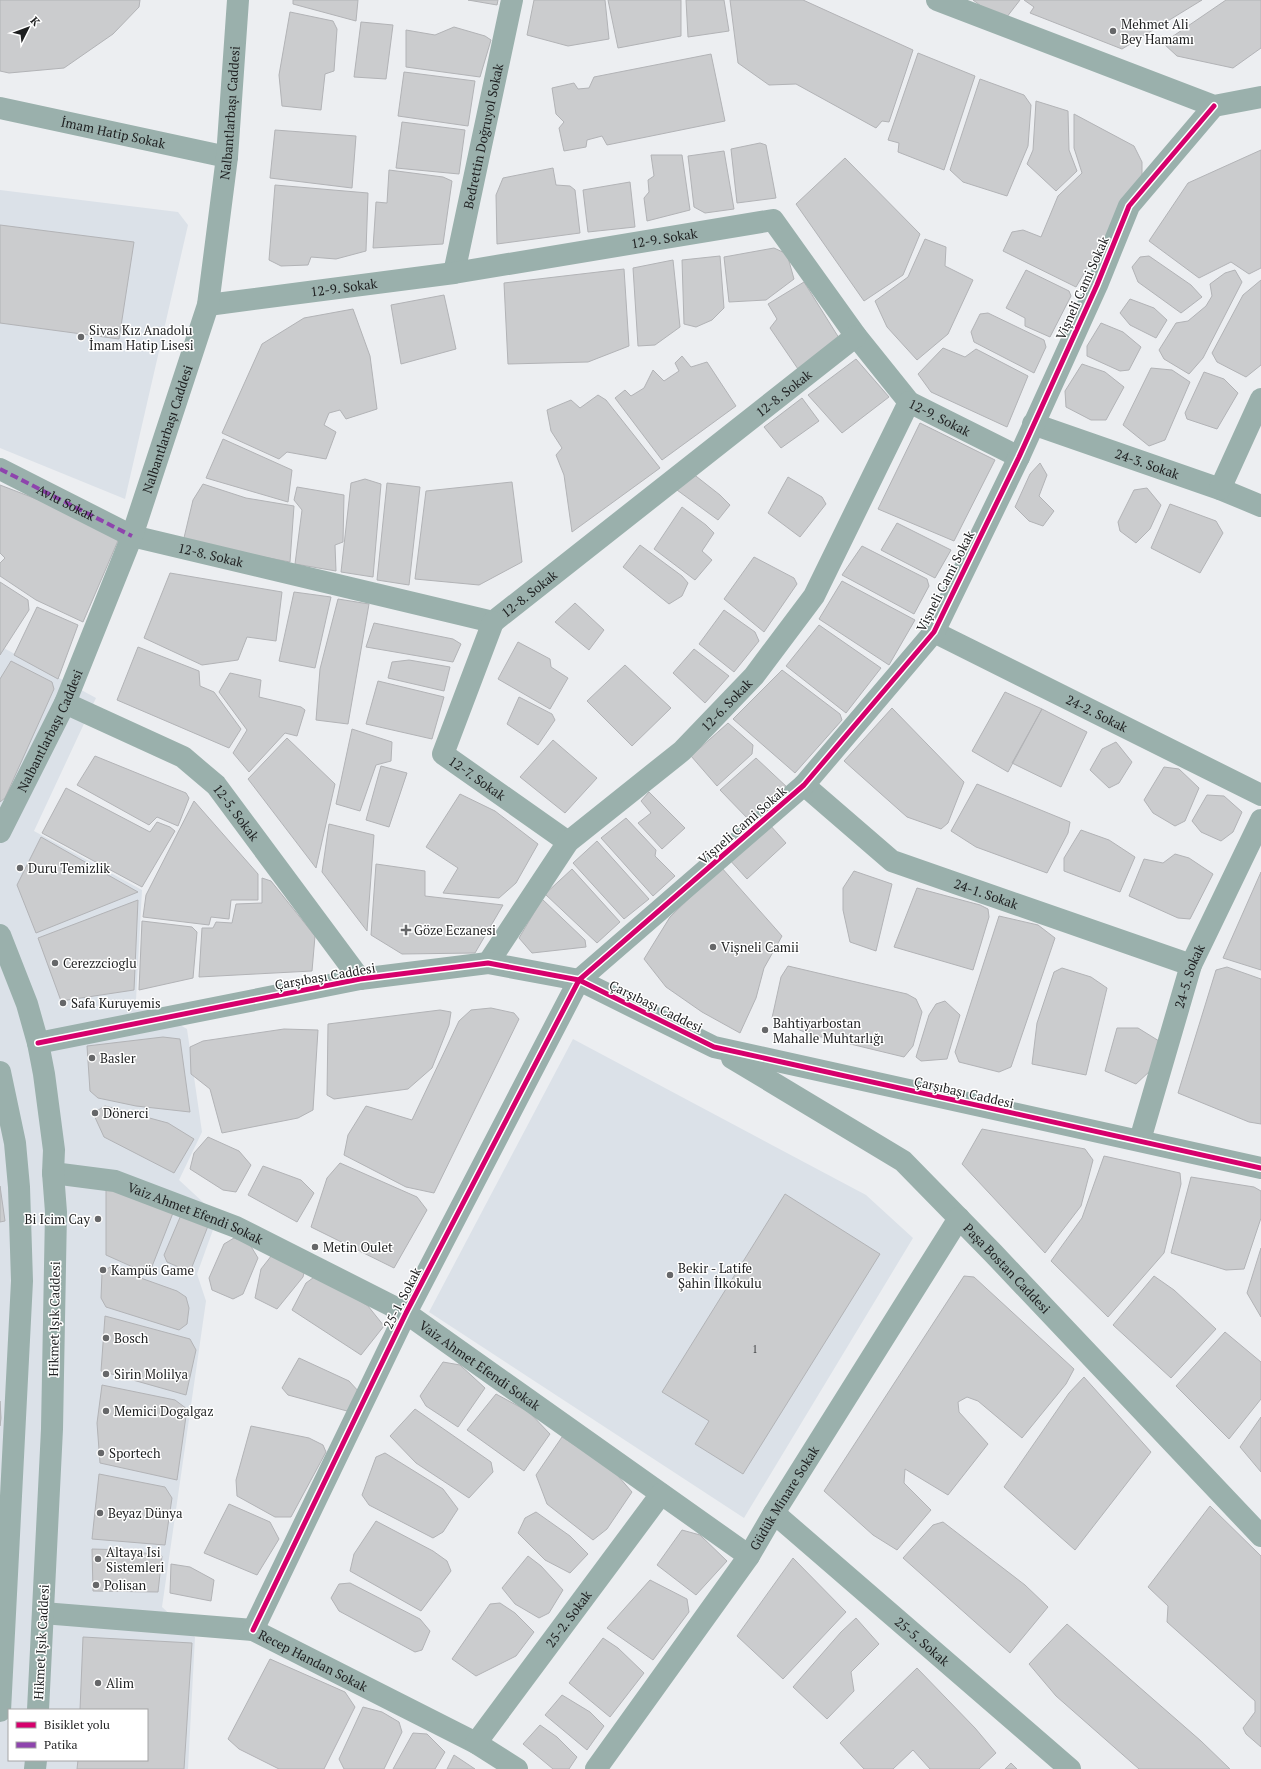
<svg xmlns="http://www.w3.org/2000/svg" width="1261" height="1769" viewBox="0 0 1261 1769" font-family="'PT Serif',serif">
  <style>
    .built { fill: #dbe1e8; fill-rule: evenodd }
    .building { fill: #cbccce; stroke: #b2b3b6 }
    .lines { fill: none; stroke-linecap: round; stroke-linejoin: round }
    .pedestrian { stroke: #9ab0ac; stroke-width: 22 }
    .minor { stroke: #9ab0ac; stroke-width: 22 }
    .tertiary { stroke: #9ab0ac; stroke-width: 22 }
    .quiet { stroke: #8e44ad; stroke-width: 4; stroke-dasharray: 8 4; stroke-linecap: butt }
    .cycleway-casing { stroke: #fff; stroke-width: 8 }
    .cycleway { stroke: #d6006c; stroke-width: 5 }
    .poi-dot { fill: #666769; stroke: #fff; stroke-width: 1.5 }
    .labels { text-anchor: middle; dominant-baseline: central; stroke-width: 3; stroke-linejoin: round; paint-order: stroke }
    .number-label { font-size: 11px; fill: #494a4c }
    .poi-label { font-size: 13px; fill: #1e1f20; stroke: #fff; text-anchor: start }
    .street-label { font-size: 13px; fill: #1e1f20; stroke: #fff }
  </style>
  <rect width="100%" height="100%" fill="#eceef1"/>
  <path class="built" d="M0,190L178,212L188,225L125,499L0,448Z
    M0,646L96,698L34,831L142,890L136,1000L187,1029L202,1132L179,1180L218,1216L197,1274L206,1301L162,1607L195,1637L188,1769H0ZM9,1710H147V1760H9Z
    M573,1039L866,1195L913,1238L744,1518L429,1312Z"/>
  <path class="building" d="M0,0H140L139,7L113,34L64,68L9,73L0,71Z
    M293,0H358L356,21L293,4Z
    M468,0H498L497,5Z
    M534,0H605L609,39L568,46L527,35Z
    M608,0H681V36L618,48Z
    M686,0H724L729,31L688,37Z
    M730,0H803L913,50L889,122L882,121L876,128L796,84L769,85L738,63Z
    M973,0H1020L1003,22Z
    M1024,0H1202L1122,49L1030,13L1034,7Z
    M1226,0H1261V48L1233,68L1177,56L1163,43Z
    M290,12L333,21L337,29L334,71L325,74L321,110L282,106L279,75Z
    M361,22L393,25L386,79L354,77Z
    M454,27L485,36L491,40L480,77L406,67V30L435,35Z
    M918,53L975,76L944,170L898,152L899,143L888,140Z
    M711,54L725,121L607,145L602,136L587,140L586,147L564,151L559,128L564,122L556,114L552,88L574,83L578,89L589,88L594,77Z
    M404,72L475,81L468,126L398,116Z
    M980,79L1024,95L1031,105L1028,146L1007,196L963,182L950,170Z
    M1036,101L1068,111L1069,150L1077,171L1056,191L1027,164L1033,150Z
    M1074,114L1134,146L1142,162V175L1076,287L1003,251L1012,232L1023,230L1041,237L1058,196L1082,173L1074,148Z
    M402,122L465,130L459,174L396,168Z
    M275,130L356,136L352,188L270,178Z
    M760,143L766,145L776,198L737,203L731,149Z
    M1261,150V268L1249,274L1231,262L1199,278L1149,241L1188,183Z
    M724,151L734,209L705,213L694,207L688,156Z
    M651,155H682L690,210L647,221L644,198L649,192L648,180L654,176Z
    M845,158L920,234L903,275L864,301L796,204Z
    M553,168L556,185L570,186L575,190L580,233L497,244L496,195L503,178Z
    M389,170L443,177L452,181L443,244L373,248L376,202L387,203Z
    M630,182L635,227L588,232L583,190Z
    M275,185L368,193L366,251L336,259L311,257L308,265L281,266L269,260Z
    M0,225L134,242L119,339L0,323Z
    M925,239L946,247L945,266L973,280L948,334L917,360L887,327L875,301L908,277Z
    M774,248L787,254L794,279L766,300L729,302L724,257Z
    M720,256L724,308L712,320L696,327L684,324L682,260Z
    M1149,256L1191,285L1202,297L1181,313L1138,282L1132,267L1140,257Z
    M673,260L680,327L655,345L638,346L633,268Z
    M624,269L629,346L588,362L508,364L504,283Z
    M1026,270L1069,291L1071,296L1050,337L1025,326V318L1006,308Z
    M1235,270L1242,282L1203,358L1189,374L1164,359L1159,350L1176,323L1188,321L1206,306L1212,296L1210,284L1225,273Z
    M1261,280V365L1246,377L1217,362L1212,353L1243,295Z
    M804,282L839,338L798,369L770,328L777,319L768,304Z
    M444,295L456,349L401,364L391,305Z
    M1130,299L1154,308L1167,320L1156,338L1130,325L1120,313Z
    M353,309L370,356L377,409L346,419L340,410L329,413L324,425L336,432L326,459L287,452L279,459L222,433L262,344L304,318Z
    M988,313L1044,340L1046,347L1034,373L974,342L971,332L980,314Z
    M1101,323L1123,332L1141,347L1129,370L1120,371L1087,356V346Z
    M943,348L965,357L976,349L1028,376L1007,427L931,392L918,374Z
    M682,356L691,367L707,362L736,406L662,460L615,398L625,390L631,396L644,388L653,370L664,381L679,371L675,363Z
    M856,359L889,397L842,433L808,395Z
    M1082,364L1105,372L1124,387L1106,420H1091L1066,407L1065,391Z
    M1151,368L1172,370L1190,382L1165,440L1149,446L1123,425Z
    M1204,372L1224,379L1238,393L1217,429L1187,419L1185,413Z
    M598,395L606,400L660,468L572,532L564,475L556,455L562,448L551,431L547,410L571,400L580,408Z
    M802,398L819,421L781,448L764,427Z
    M920,423L995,460L954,541L878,509Z
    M223,439L292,470L288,502L206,478Z
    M1040,463L1047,475L1039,496L1054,511L1043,526L1029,521L1015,507L1030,474Z
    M692,473L720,495L730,505L718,520L677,490Z
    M788,477L822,497L826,504L800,537L768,513Z
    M365,479L381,484L373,577L341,572L351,483Z
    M512,482L522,562L479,585L415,579L426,491Z
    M387,483L420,487L409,585L377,580Z
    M203,484L246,498L294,506L290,562L183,542L193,500Z
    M0,485L117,530L120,536L83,622L36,600L0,576V563L5,558L0,553Z
    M297,487L344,495L343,542L335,545L336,571L295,564L302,510L294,500Z
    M1147,488L1161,505L1150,529L1136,543L1120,531L1118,522L1134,490Z
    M1170,504L1216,521L1223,533L1200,573L1151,548Z
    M682,507L706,525L714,533L702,551L712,560L695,580L654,549Z
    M897,523L951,550L935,578L881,550Z
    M640,545L682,576L688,583L682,596L669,604L623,567Z
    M862,546L927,579L929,586L914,614L842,575Z
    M754,557L794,578L797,584L764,632L724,599Z
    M170,573L282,592L276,641L247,637L238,660L202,665L144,638Z
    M842,581L915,620L889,665L819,619Z
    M0,582L28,600L29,610L0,655Z
    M294,592L331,597L315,668L279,661Z
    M338,599L369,604L348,724L316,720L320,669Z
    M575,603L604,630L589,650L555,622Z
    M37,607L78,625L58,679L14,655Z
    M724,610L755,632L759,641L734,672L699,644Z
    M374,623L453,639L461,644L453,662L366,647Z
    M819,625L881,668L846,713L786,666Z
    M518,642L550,659L551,667L568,678L550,709L498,679Z
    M138,647L199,671L200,686L214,692L241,729L229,748L117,700Z
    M694,649L729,676L705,703L673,673Z
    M409,660L450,667L444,691L388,678L392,662Z
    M11,661L52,682L54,689L5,798L0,802V679Z
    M625,665L671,708L632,746L587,701Z
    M782,670L840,714L842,720L795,773L733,719Z
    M230,673L261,680L259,697L301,707L305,710L297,736L285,733L249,772L233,753L247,730L219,692Z
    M378,681L444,697L432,739L366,724Z
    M1005,692L1042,709L1008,772L972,751Z
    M519,697L552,714L555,720L538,745L507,724Z
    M892,708L964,782L948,823L941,829L907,817L844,761Z
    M1042,709L1087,732L1061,787L1012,763Z
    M728,723L753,745L752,754L717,786L691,756Z
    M352,729L392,742L391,761L376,765L360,811L336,804Z
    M287,738L335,784L316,868L248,779Z
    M553,740L597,778L565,813L520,777Z
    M1116,742L1132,762L1119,783L1109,788L1090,770L1102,749Z
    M95,756L186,793L189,798L178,826L157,817L149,825L77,785Z
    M756,758L789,789L751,822L720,790Z
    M381,766L407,773L389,827L366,820Z
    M1164,767L1179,769L1199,788L1185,821L1175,826L1153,813L1144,800Z
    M977,784L1070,822L1068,833L1047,873L976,847L951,831Z
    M66,788L150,832L157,822L170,827L175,831L142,887L42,833Z
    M649,792L685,828L662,849L638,823L651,813L641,801Z
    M460,794L495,811L538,844L516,883L499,898L443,893L458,868L426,847Z
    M1207,795L1224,796L1242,812L1233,832L1221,841L1201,832L1192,821Z
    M194,801L258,874V900H231L229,919L211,917L209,925L143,917L146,895Z
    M626,818L656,850L655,856L675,876L653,896L601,838Z
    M329,824L374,835L367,931L322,872Z
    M769,824L786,843L747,879L728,858Z
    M1081,830L1109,840L1135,857L1120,892L1064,871V858Z
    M41,837L138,892L36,933L17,885Z
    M597,841L649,899L624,919L573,863Z
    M1175,854L1189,858L1213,874L1190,919L1178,918L1129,896L1144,859L1163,863Z
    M376,864L425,871V896L503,905L475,953L402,954L371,935Z
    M721,867L782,936L764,968L756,998L740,1033L702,1012L666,987L644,959L670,917Z
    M572,869L620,922L597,943L545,894Z
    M854,871L892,884L876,951L850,942L843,910V888Z
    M1261,872V970L1223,958Z
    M262,878L271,881L315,936L312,971L199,977L202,928H213L216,922L232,923L236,904L262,903Z
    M917,888L980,905L988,909L989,917L973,970L894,947Z
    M542,899L585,940L586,947L532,953L519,938Z
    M138,900L134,990L61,1001L38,938Z
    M999,916L1038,925L1055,938L1011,1067L999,1072L959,1062L955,1052Z
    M142,921L192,927L197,932L193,978L139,990Z
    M788,966L907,994L916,999L922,1012L913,1046L904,1057L809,1034L772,1018L781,977Z
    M1227,967L1261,979V1124L1249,1122L1178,1093L1216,970Z
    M1062,968L1091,977L1107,988L1086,1075L1032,1064L1037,1023L1054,972Z
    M945,1001L960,1015L947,1059L921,1061L916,1057L929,1015L936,1004Z
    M491,1008L514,1013L519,1019L434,1193L406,1187L344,1155L348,1135L366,1106L412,1120L459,1021L471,1010Z
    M440,1010L451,1012L449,1025L432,1068L408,1089L334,1099L327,1095L328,1024Z
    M1117,1028H1138L1159,1041L1150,1071L1136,1084L1105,1071Z
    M284,1029L318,1030L313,1110L298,1118L222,1133L210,1089L191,1074L190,1047L203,1041Z
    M163,1037L180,1039L190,1112L136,1106L98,1098L90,1091L87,1046Z
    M105,1106L168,1123L194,1139L174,1173L104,1137L93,1113Z
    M982,1129L1085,1149L1093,1160L1081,1206L1045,1253L962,1164Z
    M208,1137L239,1151L251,1165L236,1192L223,1190L190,1169L194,1153Z
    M1104,1156L1180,1173L1181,1184L1164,1253L1108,1317L1051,1261L1082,1218Z
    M340,1163L417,1197L427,1210L394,1268L311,1227L327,1178Z
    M263,1166L301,1180L314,1193L297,1222L248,1195Z
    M1191,1177L1254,1187L1261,1191V1218L1244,1269L1226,1270L1171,1253Z
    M0,1186L5,1221L0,1222Z
    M106,1186L173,1213L151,1269L144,1272L106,1255Z
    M785,1194L880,1254L743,1474L695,1444L709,1421L662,1392Z
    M181,1215L208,1226L190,1272L167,1262L164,1255Z
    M234,1238L249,1243L258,1258L243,1294L233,1299L212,1290L209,1278L224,1244Z
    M1261,1248V1317L1247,1293Z
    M272,1255L305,1268L303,1277L277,1309L255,1298L261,1269Z
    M110,1267L177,1291L186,1297L189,1308L187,1324L179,1330L106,1307L101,1298L102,1273Z
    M317,1275L368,1306L384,1326L361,1355L292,1310L306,1283Z
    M964,1276L974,1277L1074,1369L1066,1384L1022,1438L978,1401L967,1397L958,1402L959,1412L988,1444L948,1495L905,1469L904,1483L931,1510L897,1550L873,1535L824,1491Z
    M1154,1276L1174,1290L1216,1329L1171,1378L1113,1325Z
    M105,1316L190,1339L196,1350L186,1395L101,1371Z
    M1225,1332L1261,1362V1399L1229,1439L1176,1386Z
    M299,1358L349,1381L360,1393L347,1411L288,1395L282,1388Z
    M443,1362L460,1365L485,1388L458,1427L426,1406L420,1396Z
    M1084,1377L1151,1452L1075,1550L1004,1487L1069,1393Z
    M102,1385L175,1400L187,1409L177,1480L100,1463L97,1423Z
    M496,1394L529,1412L550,1434L524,1471L467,1430Z
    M0,1401L1,1418L0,1426Z
    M415,1409L491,1462L493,1472L469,1498L416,1463L390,1436Z
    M1261,1417V1472L1240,1447Z
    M251,1426L309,1438L323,1445L326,1452L291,1517H275L237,1496L236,1480Z
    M562,1437L611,1468L632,1492L607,1529L593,1540L547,1504L536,1475Z
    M385,1453L443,1489L458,1509L443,1532L433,1538L369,1505L362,1495L376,1457Z
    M99,1474L165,1487L172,1498L165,1545L92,1539Z
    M229,1504L270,1522L279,1539L257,1575L204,1553Z
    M1210,1506L1261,1556V1747L1246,1734L1243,1728L1255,1712V1701L1167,1622L1168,1606L1148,1587Z
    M536,1512L570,1536L588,1554L570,1573L545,1560L518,1533L525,1518Z
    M376,1521L433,1551L447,1561L451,1571L421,1611L350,1571L354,1554Z
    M943,1522L1025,1585L1048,1607L1010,1653L903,1558L933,1525Z
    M682,1530L700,1535L727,1561L696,1595L657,1565Z
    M92,1549L126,1550L162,1556L158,1592L93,1591Z
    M528,1556L541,1566L563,1590L549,1613L539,1618L515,1604L502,1588Z
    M793,1558L846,1612L783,1679L737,1636Z
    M171,1564L190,1567L214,1580L211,1601L170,1593Z
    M650,1580L687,1599L689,1612L653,1660L607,1628Z
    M350,1583L420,1619L430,1631L422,1650L415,1652L339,1611L331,1598L339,1584Z
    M500,1603L515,1613L534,1632L516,1656L476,1676L452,1659L490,1604Z
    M856,1618L879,1644L851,1672L854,1691L827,1719L793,1687L841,1632Z
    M1067,1624L1201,1741L1230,1769H1139L1056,1696L1029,1664Z
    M83,1637L192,1643L184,1769H77L78,1760H147V1710H80Z
    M603,1638L618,1648L644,1673L610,1717L569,1683Z
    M270,1659L345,1692L355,1707L324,1769H279L239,1749L228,1739Z
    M917,1668L975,1728L996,1753L979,1769H930L913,1750L893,1769H864L840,1743Z
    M562,1695L590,1712L604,1726L587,1750L545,1715Z
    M363,1707L382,1712L399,1722L402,1732L384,1769H344L339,1759Z
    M540,1725L557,1737L577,1757L569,1769H553L523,1744Z
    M413,1733L427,1734L445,1752L435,1769H393Z
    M454,1755L475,1769H447Z
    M1011,1763L1017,1769H1005Z"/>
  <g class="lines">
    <path class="pedestrian" id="s1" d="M0,469L132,536"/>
    <g class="minor">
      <path id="s2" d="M0,108L227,157"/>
      <path id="s3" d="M454,273L512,0"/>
      <path id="s4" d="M208,305L454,273L773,220L856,336L909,402L1019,457"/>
      <path id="s5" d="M1033,424L1220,489L1261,506"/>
      <path d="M1220,489L1261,399"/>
      <path id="s6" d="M132,536L493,622L856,336"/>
      <path id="s7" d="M493,622L443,754L568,842"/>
      <path id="s8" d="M934,632L1261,795"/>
      <path id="s9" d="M65,703L183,757L216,785L360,979"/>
      <path id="s10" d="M804,785L892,861L1191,965"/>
      <path id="s11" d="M0,832L65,703L132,536L208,305L227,157L238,0"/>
      <path id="s12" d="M488,963L568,842L682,751L754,676L814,596L909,402"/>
      <path d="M38,1043L360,979L488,963L579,980L714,1047L1261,1168"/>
      <path id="s13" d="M732,1058L903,1161L993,1253L1261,1536"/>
      <path id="s14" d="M1140,1140L1191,965L1261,820"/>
      <path id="s15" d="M53,1173L115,1181L236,1227L406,1313L749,1556"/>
      <path id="s16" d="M774,1513L1070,1769"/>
      <path id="s17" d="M43,1613L253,1630L476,1743L517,1769"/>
      <path d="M253,1630L406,1313L579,980L804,785L934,632L1019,457L1097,285L1129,206L1214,106"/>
      <path id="s18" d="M476,1743L661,1494"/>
      <path id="s19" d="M596,1769L749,1556L774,1513L959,1218"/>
    </g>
    <path class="tertiary" d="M937,0L1214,106L1261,97
      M0,935L27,1004L38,1043L44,1074L54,1150L53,1173L56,1212L52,1429L38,1710
      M0,1072L15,1143L19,1187L22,1281L0,1711
      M35,1769L36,1760"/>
    <path class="quiet" d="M0,469L132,536"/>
    <defs>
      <path id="cycleway" d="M38,1043L360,979L488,963L579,980L714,1047L1261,1168
        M253,1630L406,1313L579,980L804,785L934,632L1019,457L1097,285L1129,206L1214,106"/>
    </defs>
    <use href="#cycleway" class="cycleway-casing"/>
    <use href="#cycleway" class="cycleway"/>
  </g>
  <g class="poi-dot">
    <circle cx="1113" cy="31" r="4"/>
    <circle cx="81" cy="337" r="4"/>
    <circle cx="20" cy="868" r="4"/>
    <path d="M404 924h4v4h4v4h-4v4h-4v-4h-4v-4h4z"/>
    <circle cx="713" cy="947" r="4"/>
    <circle cx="55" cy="963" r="4"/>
    <circle cx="63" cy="1003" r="4"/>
    <circle cx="765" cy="1030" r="4"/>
    <circle cx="92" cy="1058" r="4"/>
    <circle cx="95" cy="1113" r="4"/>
    <circle cx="98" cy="1219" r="4"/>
    <circle cx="315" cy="1247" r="4"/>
    <circle cx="103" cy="1270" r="4"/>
    <circle cx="670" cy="1275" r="4"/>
    <circle cx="106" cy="1338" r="4"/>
    <circle cx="106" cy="1374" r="4"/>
    <circle cx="106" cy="1411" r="4"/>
    <circle cx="101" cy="1453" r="4"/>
    <circle cx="100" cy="1513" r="4"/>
    <circle cx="98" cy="1559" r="4"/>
    <circle cx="96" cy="1585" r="4"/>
    <circle cx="98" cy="1683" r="4"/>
  </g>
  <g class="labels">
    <g class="number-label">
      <text x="755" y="1349">1</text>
    </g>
    <g class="poi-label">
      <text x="1121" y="24">Mehmet Ali<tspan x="1121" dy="15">Bey Hamamı</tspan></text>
      <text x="89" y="330">Sivas Kız Anadolu<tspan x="89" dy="15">İmam Hatip Lisesi</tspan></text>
      <text x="28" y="868">Duru Temizlik</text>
      <text x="414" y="930">Göze Eczanesi</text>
      <text x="721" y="947">Vişneli Camii</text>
      <text x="63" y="963">Cerezzcioglu</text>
      <text x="71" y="1003">Safa Kuruyemis</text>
      <text x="773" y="1023">Bahtiyarbostan<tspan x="773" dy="15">Mahalle Muhtarlığı</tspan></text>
      <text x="100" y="1058">Basler</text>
      <text x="103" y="1113">Dönerci</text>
      <text x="90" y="1219" text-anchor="end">Bi Icim Cay</text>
      <text x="323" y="1247">Metin Oulet</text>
      <text x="678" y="1268">Bekir - Latife<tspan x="678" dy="15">Şahin İlkokulu</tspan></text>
      <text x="111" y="1270">Kampüs Game</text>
      <text x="114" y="1338">Bosch</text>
      <text x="114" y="1374">Sirin Molilya</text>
      <text x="114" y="1411">Memici Dogalgaz</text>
      <text x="109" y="1453">Sportech</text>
      <text x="108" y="1513">Beyaz Dünya</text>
      <text x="106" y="1552">Altaya Isi<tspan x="106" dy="15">Sistemleri</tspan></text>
      <text x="104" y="1585">Polisan</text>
      <text x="106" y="1683">Alim</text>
    </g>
    <g class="street-label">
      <text stroke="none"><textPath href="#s11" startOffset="761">Nalbantlarbaşı Caddesi</textPath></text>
      <text stroke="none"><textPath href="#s2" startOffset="116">İmam Hatip Sokak</textPath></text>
      <text stroke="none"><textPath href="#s3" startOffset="140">Bedrettin Doğruyol Sokak</textPath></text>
      <text stroke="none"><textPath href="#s4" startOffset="461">12-9. Sokak</textPath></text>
      <text stroke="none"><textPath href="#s4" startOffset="137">12-9. Sokak</textPath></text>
      <text transform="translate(1082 288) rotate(-66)">Vişneli Cami Sokak</text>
      <text stroke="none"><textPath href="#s6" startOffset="741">12-8. Sokak</textPath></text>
      <text stroke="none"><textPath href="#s4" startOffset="833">12-9. Sokak</textPath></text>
      <text stroke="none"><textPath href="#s11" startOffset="437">Nalbantlarbaşı Caddesi</textPath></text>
      <text stroke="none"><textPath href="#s5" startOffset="121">24-3. Sokak</textPath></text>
      <text stroke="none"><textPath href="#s1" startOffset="74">Avlu Sokak</textPath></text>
      <text stroke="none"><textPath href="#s6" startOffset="81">12-8. Sokak</textPath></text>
      <text transform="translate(945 581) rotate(-63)">Vişneli Cami Sokak</text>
      <text stroke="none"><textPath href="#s6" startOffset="417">12-8. Sokak</textPath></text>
      <text stroke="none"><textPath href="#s12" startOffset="355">12-6. Sokak</textPath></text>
      <text stroke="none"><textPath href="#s8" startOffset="182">24-2. Sokak</textPath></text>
      <text stroke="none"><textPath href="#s11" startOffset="113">Nalbantlarbaşı Caddesi</textPath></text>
      <text stroke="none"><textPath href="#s7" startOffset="183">12-7. Sokak</textPath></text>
      <text stroke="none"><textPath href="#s9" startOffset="207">12-5. Sokak</textPath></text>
      <text transform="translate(742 825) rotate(-41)">Vişneli Cami Sokak</text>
      <text stroke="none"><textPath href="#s10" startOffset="216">24-1. Sokak</textPath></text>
      <text transform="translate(325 976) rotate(-10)">Çarşıbaşı Caddesi</text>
      <text stroke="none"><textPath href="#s14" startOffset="171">24-5. Sokak</textPath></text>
      <text transform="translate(656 1006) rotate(26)">Çarşıbaşı Caddesi</text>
      <text transform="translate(964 1092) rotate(13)">Çarşıbaşı Caddesi</text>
      <text stroke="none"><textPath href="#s15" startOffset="149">Vaiz Ahmet Efendi Sokak</textPath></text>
      <text stroke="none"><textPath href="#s13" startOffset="349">Paşa Bostan Caddesi</textPath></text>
      <text transform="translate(402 1298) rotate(-63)">25-1. Sokak</text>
      <text transform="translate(54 1319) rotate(-89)">Hikmet Işık Caddesi</text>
      <text stroke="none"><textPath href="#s15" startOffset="473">Vaiz Ahmet Efendi Sokak</textPath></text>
      <text stroke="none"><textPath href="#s19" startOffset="330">Güdük Minare Sokak</textPath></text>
      <text stroke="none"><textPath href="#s18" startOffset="155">25-2. Sokak</textPath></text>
      <text stroke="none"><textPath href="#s16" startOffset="196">25-5. Sokak</textPath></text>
      <text transform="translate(41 1642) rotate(-87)">Hikmet Işık Caddesi</text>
      <text stroke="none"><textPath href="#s17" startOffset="278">Recep Handan Sokak</textPath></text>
    </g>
  </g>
  <rect x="8" y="1709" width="140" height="52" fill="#ffffff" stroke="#a5a5a6"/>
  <rect x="16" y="1722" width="20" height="6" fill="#d6006c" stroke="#a5a5a6"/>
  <text x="44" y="1729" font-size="12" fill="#1e1f20">Bisiklet yolu</text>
  <rect x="16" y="1742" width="20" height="6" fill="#8e44ad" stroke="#a5a5a6"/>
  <text x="44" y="1749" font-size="12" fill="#1e1f20">Patika</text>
  <g transform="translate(28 28) rotate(48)" stroke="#ffffff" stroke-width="3" paint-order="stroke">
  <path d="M0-3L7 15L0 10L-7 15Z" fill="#1e1f20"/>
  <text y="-6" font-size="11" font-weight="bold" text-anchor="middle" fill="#1e1f20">K</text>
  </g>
</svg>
